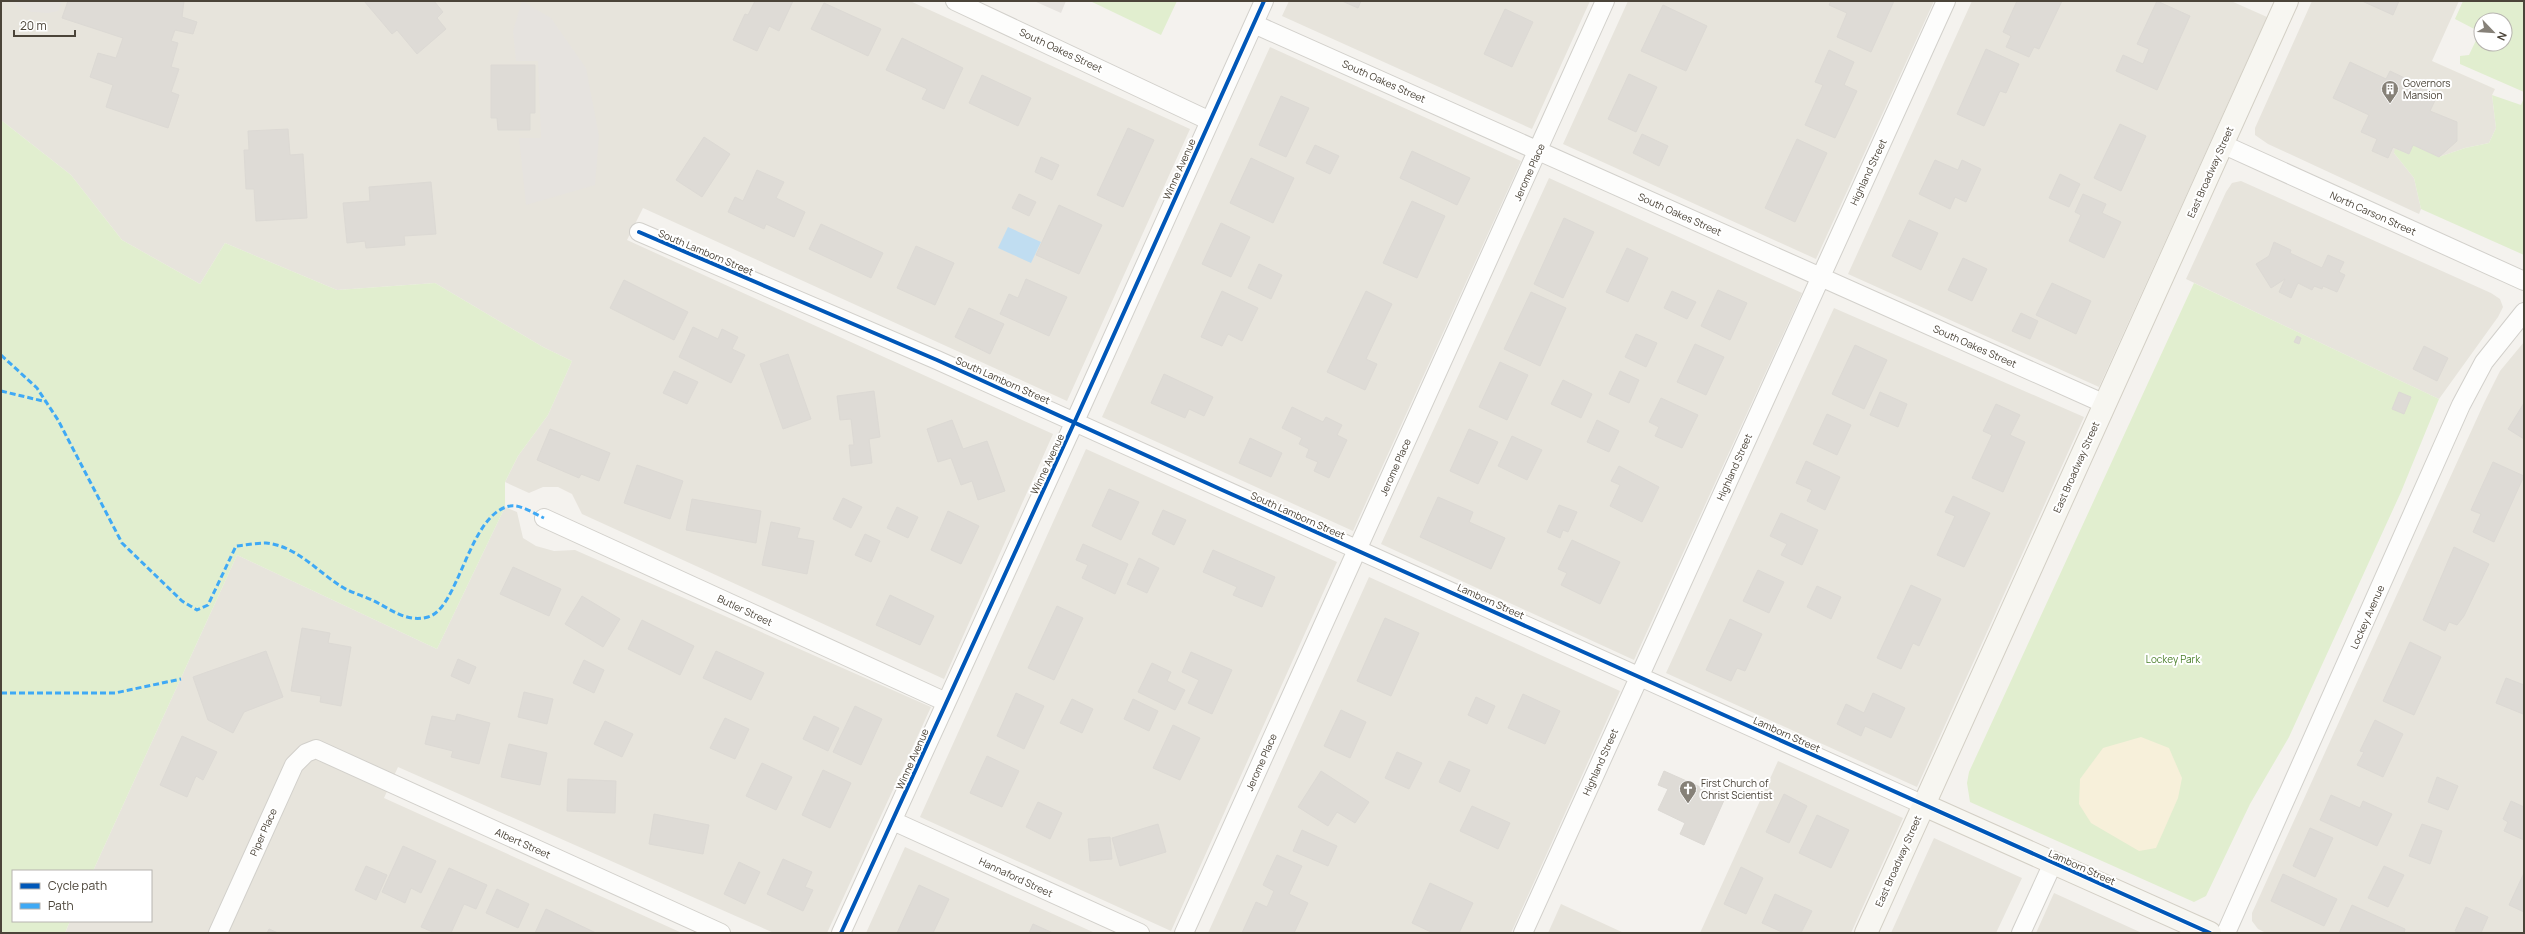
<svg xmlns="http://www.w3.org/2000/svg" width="2525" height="934" viewBox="0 0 2525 934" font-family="Manrope,sans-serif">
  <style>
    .residential { fill: #e7e4dc }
    .green { fill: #e1eecf; fill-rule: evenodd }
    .sand { fill: #f7f0da }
    .parking { fill: #e6e3df }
    .water { fill: #c0ddf1 }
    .building { fill: #dedbd6; stroke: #dcd9d4 }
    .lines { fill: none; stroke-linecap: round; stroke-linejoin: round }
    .street-casing { stroke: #d2d0cb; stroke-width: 20 }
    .secondary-casing { stroke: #d3cfc5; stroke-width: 24 }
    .street { stroke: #fdfdfc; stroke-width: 18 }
    .secondary { stroke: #f7f6f1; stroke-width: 22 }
    .quiet { stroke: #3fa9f5; stroke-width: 3; stroke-dasharray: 6 3; stroke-linecap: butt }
    .cycleway-casing { stroke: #fff; stroke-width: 6 }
    .cycleway { stroke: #0057b8; stroke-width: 4 }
    .labels { text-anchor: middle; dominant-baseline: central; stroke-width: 4; stroke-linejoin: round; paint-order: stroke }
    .street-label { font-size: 10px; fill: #4b4439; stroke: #fff }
    .poi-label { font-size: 10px; fill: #4b4439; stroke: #fff; text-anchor: start }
    .park-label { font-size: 10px; fill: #4a7f2a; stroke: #fff }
  </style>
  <rect width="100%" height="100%" fill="#f4f2ee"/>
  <path class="residential" d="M1,1H910L1190,129L1067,401L643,208L627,240L1053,434L944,679L582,514L572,494L558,487H543L529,493L505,482L518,456L548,415L572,361L543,347L435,283L337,290L225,243L200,284L122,240L71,175L1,120Z
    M1289,1H1590L1532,129L1282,16Z
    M1628,1H1934L1816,259L1563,144Z
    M1972,1H2231L2267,17L2099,387L1848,274Z
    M2312,1H2459L2432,61L2495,89L2492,95L2496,128L2489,143L2465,148L2439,157L2414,145L2409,154L2394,153L2414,178L2421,209L2419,214L2268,144L2255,135V128Z
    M1270,47L1521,161L1353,531L1102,417Z
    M1549,178L1802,293L1634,660L1381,544Z
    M2241,181L2491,293L2500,299L2503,307L2498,317L2439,399L2186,279L2226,192L2232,183Z
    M1834,308L2084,417L1917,787L1666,673Z
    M2524,342V933H2266L2258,929L2252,921V913L2484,403L2500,371Z
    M1086,449L1337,562L1171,931L920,817Z
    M505,507L517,512L523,538L536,546L554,551L575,550L931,707L827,933H774L398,767L384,798L682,933H65L70,921H151V871H93L237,555L437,649Z
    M1369,577L1620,691L1511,933H1208Z
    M1778,761L1903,818L1851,933H1700Z
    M1934,838L2022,878L1996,933H1891Z
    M905,847L1095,933H866Z
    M2054,893L2142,933H2036Z
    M1561,904L1624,933H1548Z"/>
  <path class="green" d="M1090,1H1177L1161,35Z
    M2463,1H2524V92L2460,64V56L2469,55L2480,32L2455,19ZM2481,20H2505V44H2481Z
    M2492,95L2521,105L2524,98V255L2421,209L2414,178L2394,153L2395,149L2409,154L2413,145L2439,157L2465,148L2489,143L2496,128Z
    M1,120L71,175L122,240L200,284L225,243L337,290L435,283L543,347L572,361L548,415L518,456L505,482V507L437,649L237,555L93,871H13V921H70L65,933H1Z
    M2194,283L2439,399L2401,492L2289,737L2250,804L2206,896L2194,902L1970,802L1967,783L1969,772Z"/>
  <path class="sand" d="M2141,737L2169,748L2182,778L2178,798L2156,848L2139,851L2091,823L2079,804L2080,779L2103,748Z"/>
  <path class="parking" d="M13,1H62L58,11L48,13L32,12L16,5Z
    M522,1L551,18L586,68L599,136L595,185L526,205L519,138H541L538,61H516L513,31Z
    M1034,1H1066L1061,13Z"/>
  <path class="water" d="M1008,227L1041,242L1031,263L998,248Z"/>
  <path class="building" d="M68,1H184L182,17L197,22L193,34L175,30L171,41L178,43L171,67L179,69L171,92L179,95L168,128L106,107L113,85L90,77L98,53L116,58L123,38L62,18Z
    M364,1H434L443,12L437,18L446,29L417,54L397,30L392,34Z
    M755,1H793L779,31L769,26L757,51L733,40L745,14L748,15Z
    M1342,1H1361L1358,8Z
    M1831,1H1894L1871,52L1837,37L1847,13L1829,5Z
    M2017,1H2062L2039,49L2034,47L2029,57L2006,47L2011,36L2003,32Z
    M2157,1L2190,16L2157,90L2116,71L2123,55L2143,64L2149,49L2137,44Z
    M2362,1H2399L2393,15Z
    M824,3L881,29L868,56L811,29Z
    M1663,5L1707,26L1686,71L1641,51Z
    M1505,9L1533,22L1512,67L1484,54Z
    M902,38L963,68L944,109L922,99L927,89L886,70Z
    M1986,49L2019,64L2006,93L2000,91L1984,126L1957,114Z
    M1829,50L1854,62L1844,85L1857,91L1835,138L1805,125L1823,85L1815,82Z
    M2350,62L2386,79L2390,71L2438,94L2430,111L2457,122V141L2439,157L2413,145L2409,154L2393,147L2388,158L2372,151L2377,139L2361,132L2369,115L2333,98Z
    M491,65H535V113H530V130H498L497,118H491Z
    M1629,74L1657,87L1636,132L1608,119Z
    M982,75L1031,98L1018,126L969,103Z
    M1281,96L1309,108L1286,157L1259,145Z
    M2120,124L2146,136L2121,191L2094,178Z
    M1128,128L1154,140L1123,207L1097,195Z
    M288,129L290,155L303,154L307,218L256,221L254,189H246L244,150H249L248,131Z
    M1642,134L1668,146L1659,166L1633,153Z
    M704,137L730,154L702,197L676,180Z
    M1797,139L1827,153L1795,222L1765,208Z
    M1315,145L1339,156L1330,174L1306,163Z
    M1412,151L1470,178L1457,205L1400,178Z
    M1041,157L1059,165L1052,180L1035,172Z
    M1251,158L1294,178L1273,223L1230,203Z
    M1935,160L1958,170L1962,160L1981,169L1966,202L1955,197L1950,209L1919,194Z
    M757,170L784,182L776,198L805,212L794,237L766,224L764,229L728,212L735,197L743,201Z
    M2060,174L2080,184L2069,207L2049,198Z
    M431,182L436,234L404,236L405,245L366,248L365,241L347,243L343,203L370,201L369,187Z
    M1019,194L1036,202L1029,216L1012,208Z
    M2083,194L2106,204L2102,213L2121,222L2104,258L2069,241L2081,215L2075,212Z
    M1412,201L1445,216L1417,278L1383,263Z
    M1059,205L1102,225L1079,274L1036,255Z
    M1564,218L1594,232L1563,298L1534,284Z
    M1909,220L1938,233L1921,270L1892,256Z
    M1221,223L1250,237L1231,277L1202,264Z
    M821,224L883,253L871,278L809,249Z
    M2274,242L2291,250L2290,253L2322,268L2328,255L2344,262L2339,272L2345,275L2337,292L2323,286L2322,289L2314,286L2312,290L2298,283L2291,298L2279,292L2285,279L2271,288L2256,264L2269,256Z
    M916,246L954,263L935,305L897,288Z
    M1627,248L1648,258L1628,302L1606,292Z
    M1963,258L1987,269L1972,301L1948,290Z
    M1259,264L1282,275L1271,299L1248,288Z
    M1026,279L1067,297L1049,336L1000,314L1009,294L1018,298Z
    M624,280L688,312L674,340L610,308Z
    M2052,283L2091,301L2076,334L2036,315Z
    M1718,290L1747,303L1730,340L1701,326Z
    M1222,291L1258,308L1242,341L1228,334L1222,346L1201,337Z
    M1366,291L1392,304L1366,359L1377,364L1365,390L1327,372Z
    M1672,291L1696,302L1687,319L1664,308Z
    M1531,292L1566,308L1540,366L1504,349Z
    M969,308L1004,324L990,354L955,337Z
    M2021,313L2038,321L2030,339L2012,331Z
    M693,327L718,339L722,329L738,337L732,349L745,355L731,383L679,357Z
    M1636,334L1657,343L1646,367L1625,357Z
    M2297,336L2301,338L2299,344L2294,342Z
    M1695,344L1724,357L1706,395L1677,382Z
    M1855,345L1887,360L1864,409L1832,394Z
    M2424,346L2448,358L2437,381L2413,369Z
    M788,354L811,419L783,429L760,364Z
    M1500,362L1528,375L1507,420L1479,407Z
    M674,371L698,382L687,404L663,393Z
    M1620,371L1639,380L1629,403L1609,394Z
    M1164,374L1213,397L1204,416L1189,409L1185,418L1151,403Z
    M1563,380L1592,394L1581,418L1551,404Z
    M874,391L880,437L869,439L872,463L851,466L849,445H854L851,419L840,420L837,396Z
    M1880,392L1907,404L1898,427L1870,415Z
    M2399,392L2411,397L2404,414L2392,409Z
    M1661,398L1698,415L1682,448L1655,436L1659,427L1649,422Z
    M2524,403V439L2508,429Z
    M1996,404L2020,415L2010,435L2025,442L2003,492L1972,478L1992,435L1983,431Z
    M1292,407L1323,422L1326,417L1342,425L1337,435L1347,440L1329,478L1314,471L1318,462L1306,457L1309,449L1299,444L1302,438L1282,428Z
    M1827,414L1851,425L1837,455L1813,444Z
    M952,420L963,449L987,441L1005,491L978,500L972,481L961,485L951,458L938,462L927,429Z
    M1597,420L1619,431L1609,452L1587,442Z
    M550,429L610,453L599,481L581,474L579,478L537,460Z
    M1469,429L1498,442L1478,484L1450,471Z
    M1512,436L1542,450L1527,480L1498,466Z
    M1250,438L1282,453L1271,477L1239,463Z
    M1806,461L1840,477L1825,510L1807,501L1812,490L1796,483Z
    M2493,462L2524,476L2494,542L2473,532L2481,514L2471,510Z
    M637,465L683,481L670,519L624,503Z
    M1619,466L1659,487L1642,522L1610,506L1620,485L1611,481Z
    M1109,489L1139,502L1121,540L1092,526Z
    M1953,496L1990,513L1964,567L1937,555L1955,516L1945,512Z
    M1438,497L1473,512L1469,522L1505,538L1491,569L1420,537Z
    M843,498L862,507L851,528L833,519Z
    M692,499L761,511L756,543L686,530Z
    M1559,505L1577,512L1568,532L1563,530L1560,538L1547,532Z
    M897,507L918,517L908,538L887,528Z
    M1163,510L1186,520L1174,545L1152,534Z
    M948,511L979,526L961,564L931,550Z
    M1781,513L1818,530L1802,565L1781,555L1787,544L1770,536Z
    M771,522L800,528L797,538L814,541L807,574L762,565Z
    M865,534L880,541L871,562L855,555Z
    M1572,540L1620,562L1600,604L1561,585L1567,573L1558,569Z
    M1083,544L1128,564L1115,594L1082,578L1088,565L1076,560Z
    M2454,547L2489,564L2464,616L2457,625L2449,622L2445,631L2423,620Z
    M1213,550L1275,577L1262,607L1233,595L1237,587L1203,572Z
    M1139,558L1159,568L1147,593L1127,584Z
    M513,567L561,589L549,616L500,594Z
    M1758,570L1784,582L1769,613L1743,601Z
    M1911,585L1941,599L1919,646L1913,643L1901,669L1877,658Z
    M1817,586L1841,597L1831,619L1807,607Z
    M890,595L934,616L920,645L876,625Z
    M582,596L620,619L603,647L565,624Z
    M1057,606L1083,618L1054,680L1028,668Z
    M1385,618L1419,633L1391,696L1357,681Z
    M1730,619L1762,634L1745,671L1737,668L1731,681L1706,670Z
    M642,620L694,646L680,675L628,649Z
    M302,628L330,633L328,643L351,647L341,706L320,702L321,696L291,691Z
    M2410,642L2441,657L2414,715L2383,701Z
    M266,651L283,697L244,712L233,733L208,720L193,677Z
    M716,651L764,673L751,700L703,678Z
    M1191,652L1232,670L1212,714L1188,703L1199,680L1182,672Z
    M458,659L476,667L469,684L451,676Z
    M584,660L604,670L594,693L573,683Z
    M1152,663L1171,672L1167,681L1185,690L1175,710L1138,692Z
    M2506,678L2524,685L2523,714L2496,703Z
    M524,692L553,699L547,724L518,717Z
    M1016,693L1044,706L1024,749L997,736Z
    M1873,693L1905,708L1891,738L1865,726L1861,736L1837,724L1846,704L1864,713Z
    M1523,694L1560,711L1545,744L1508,728Z
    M1476,697L1495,706L1487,724L1468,715Z
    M1072,699L1093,709L1082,733L1060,723Z
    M1133,699L1158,711L1149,731L1124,719Z
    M855,706L882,719L861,765L833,752Z
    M1341,710L1366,722L1350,758L1324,746Z
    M457,714L490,723L479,764L451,757L453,751L425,744L432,716L455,721Z
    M814,716L839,728L828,751L803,739Z
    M725,718L749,729L735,759L710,748Z
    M2375,720L2403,734L2383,777L2357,765L2364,752L2360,751Z
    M605,721L633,734L622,757L594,744Z
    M1173,725L1200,738L1180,780L1153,768Z
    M182,736L217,752L203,780L196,776L187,797L160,785Z
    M509,744L547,753L540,785L501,777Z
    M1397,752L1422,763L1409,789L1385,778Z
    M987,756L1019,771L1002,807L970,793Z
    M1449,761L1470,770L1460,792L1439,782Z
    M762,763L792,777L776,810L746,796Z
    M823,770L851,783L830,828L802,815Z
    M1321,771L1369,802L1355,823L1337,812L1328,826L1298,807Z
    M1664,771L1725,798L1704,845L1680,834L1685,823L1658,810L1668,789L1658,785Z
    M2437,777L2458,786L2448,810L2428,802Z
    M568,779L616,781L615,813L567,811Z
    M1784,794L1807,806L1789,843L1766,832Z
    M2331,795L2360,808L2363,801L2392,814L2377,846L2320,820Z
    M2511,801L2524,807V840L2504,831L2508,822L2503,819Z
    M1038,802L1062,813L1050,839L1026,827Z
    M1472,806L1510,823L1498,849L1460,831Z
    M654,814L709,825L703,854L649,844Z
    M1817,815L1849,830L1831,868L1799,853Z
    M1158,824L1166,852L1120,866L1112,838Z
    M2422,824L2442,831L2430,864L2409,856Z
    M2310,828L2333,838L2315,877L2293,866Z
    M1302,830L1337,846L1328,866L1293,851Z
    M1110,837L1112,859L1090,861L1088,839Z
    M403,846L436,861L421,893L411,888L405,903L382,892Z
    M1277,855L1302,866L1289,894L1308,903L1294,933H1242L1256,902L1267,907L1274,891L1263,885Z
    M783,859L812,872L805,887L813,890L803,911L767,894Z
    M739,862L760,872L745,904L724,894Z
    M366,866L387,875L376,900L355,890Z
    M2384,866L2404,875L2388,907L2368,898Z
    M1741,867L1763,878L1746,914L1724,904Z
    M449,868L487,885L476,909L464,904L451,933H435L421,927Z
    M2524,873V912L2509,905Z
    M2283,874L2337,899L2324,926L2271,901Z
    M1430,883L1473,903L1459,933H1433L1412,923Z
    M919,885L949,899L933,933H897Z
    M497,889L529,904L518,928L486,913Z
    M1775,894L1812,911L1801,933H1784L1762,923Z
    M2352,905L2405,929L2404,933H2339Z
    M2466,907L2488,917L2481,933H2461L2455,931Z
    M546,909L596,933H535Z
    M1033,924L1053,933H1029Z
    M269,929L278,933H267Z"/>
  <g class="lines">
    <defs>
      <path id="street" d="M955,1L1210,121
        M1254,24L2105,404
        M2222,144L2524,281
        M639,232L937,360L1924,805
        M544,518L946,702
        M893,821L1140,933
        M218,933L294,765L306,753L316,749L721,933
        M841,933L1075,421L1264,1
        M1184,933L1605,1
        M1523,933L1946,1
        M2021,933L2053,863
        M2226,933L2461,405L2484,362L2524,312"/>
      <path id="secondary" d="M1924,805L2210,933
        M1866,933L2287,1"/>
    </defs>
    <use href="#street" class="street-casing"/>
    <use href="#secondary" class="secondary-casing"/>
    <use href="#street" class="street"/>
    <use href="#secondary" class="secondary"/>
    <path class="quiet" d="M1,355L37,388L58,420L122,543L182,601L197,610L208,605L236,546C246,545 257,543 266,543C296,546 316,570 339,585C349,592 361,595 372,600C391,609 406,623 428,617C459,609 469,513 510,506C520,504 535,514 544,518
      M1,391L47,402
      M1,693H115L181,679"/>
    <defs>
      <path id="cycleway" d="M639,232L937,360L1220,489L2210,933
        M841,933L1075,421L1264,1"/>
    </defs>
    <use href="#cycleway" class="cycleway-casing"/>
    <use href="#cycleway" class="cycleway"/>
  </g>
  <defs>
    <symbol id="building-pin" viewBox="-11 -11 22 30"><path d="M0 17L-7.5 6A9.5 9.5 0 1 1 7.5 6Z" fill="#868178" stroke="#fff"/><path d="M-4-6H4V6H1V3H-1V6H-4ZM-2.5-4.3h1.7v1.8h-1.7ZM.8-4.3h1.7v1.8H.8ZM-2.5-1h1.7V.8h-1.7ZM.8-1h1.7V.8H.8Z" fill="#fff"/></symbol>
    <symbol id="church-pin" viewBox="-11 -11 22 30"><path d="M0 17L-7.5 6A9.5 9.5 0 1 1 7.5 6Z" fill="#868178" stroke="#fff"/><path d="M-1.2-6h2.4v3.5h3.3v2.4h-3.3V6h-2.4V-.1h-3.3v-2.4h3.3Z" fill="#fff"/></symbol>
  </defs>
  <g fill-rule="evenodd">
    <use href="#building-pin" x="2380" y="79" width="20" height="27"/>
    <use href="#church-pin" x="1678" y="779" width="20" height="27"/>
  </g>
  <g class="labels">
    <g class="street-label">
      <text transform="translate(1061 50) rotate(25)">South Oakes Street</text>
      <text transform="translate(1384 81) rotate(24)">South Oakes Street</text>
      <text transform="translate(1179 169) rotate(-66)">Winne Avenue</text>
      <text transform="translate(1529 172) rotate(-66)">Jerome Place</text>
      <text transform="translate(1868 172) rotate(-65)">Highland Street</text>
      <text transform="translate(2210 172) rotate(-66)">East Broadway Street</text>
      <text transform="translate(2373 213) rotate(24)">North Carson Street</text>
      <text transform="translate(1680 214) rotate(24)">South Oakes Street</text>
      <text transform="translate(706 252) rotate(23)">South Lamborn Street</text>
      <text transform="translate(1975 346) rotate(24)">South Oakes Street</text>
      <text transform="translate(1003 380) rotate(24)">South Lamborn Street</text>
      <text transform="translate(1047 464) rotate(-65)">Winne Avenue</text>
      <text transform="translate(1395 467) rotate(-66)">Jerome Place</text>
      <text transform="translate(1734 467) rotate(-66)">Highland Street</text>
      <text transform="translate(2076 467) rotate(-66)">East Broadway Street</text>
      <text transform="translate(1298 515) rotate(24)">South Lamborn Street</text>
      <text transform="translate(1491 601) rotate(24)">Lamborn Street</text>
      <text transform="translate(745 610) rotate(25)">Butler Street</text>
      <text transform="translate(2367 617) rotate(-66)">Lockey Avenue</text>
      <text transform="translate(1787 734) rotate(24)">Lamborn Street</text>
      <text transform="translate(912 759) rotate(-66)">Winne Avenue</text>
      <text transform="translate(1261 762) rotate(-66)">Jerome Place</text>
      <text transform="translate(1600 762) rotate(-66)">Highland Street</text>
      <text transform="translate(263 832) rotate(-66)">Piper Place</text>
      <text transform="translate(523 843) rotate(24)">Albert Street</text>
      <text transform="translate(1898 861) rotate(-66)">East Broadway Street</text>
      <text transform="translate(2082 867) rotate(24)">Lamborn Street</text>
      <text transform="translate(1016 877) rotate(25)">Hannaford Street</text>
    </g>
    <g class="poi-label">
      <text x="2403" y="83">Governors<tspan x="2403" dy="12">Mansion</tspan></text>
      <text x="1701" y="783">First Church of<tspan x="1701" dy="12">Christ Scientist</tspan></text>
    </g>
    <g class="park-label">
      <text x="2173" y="659">Lockey Park</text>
    </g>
  </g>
  <rect width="2525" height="934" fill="none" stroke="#4b4439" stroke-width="4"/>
  <rect x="12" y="870" width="140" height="52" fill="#ffffff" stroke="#b7b4b0"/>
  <rect x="20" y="883" width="20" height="6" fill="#0057b8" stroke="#b7b4b0"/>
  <text x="48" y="890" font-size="12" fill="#4b4439">Cycle path</text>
  <rect x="20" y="903" width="20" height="6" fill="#3fa9f5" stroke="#b7b4b0"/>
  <text x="48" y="910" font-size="12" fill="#4b4439">Path</text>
  <g transform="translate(2493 32) rotate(115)"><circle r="19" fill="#ffffff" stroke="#b7b4b0"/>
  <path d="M0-3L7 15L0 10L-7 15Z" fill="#868178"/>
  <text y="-6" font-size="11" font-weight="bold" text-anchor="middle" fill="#4b4439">N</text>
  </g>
  <path d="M14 30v6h61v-6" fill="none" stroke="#4b4439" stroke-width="2"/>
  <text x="20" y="30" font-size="12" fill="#4b4439" stroke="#ffffff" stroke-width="3" paint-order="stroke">20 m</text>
</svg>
